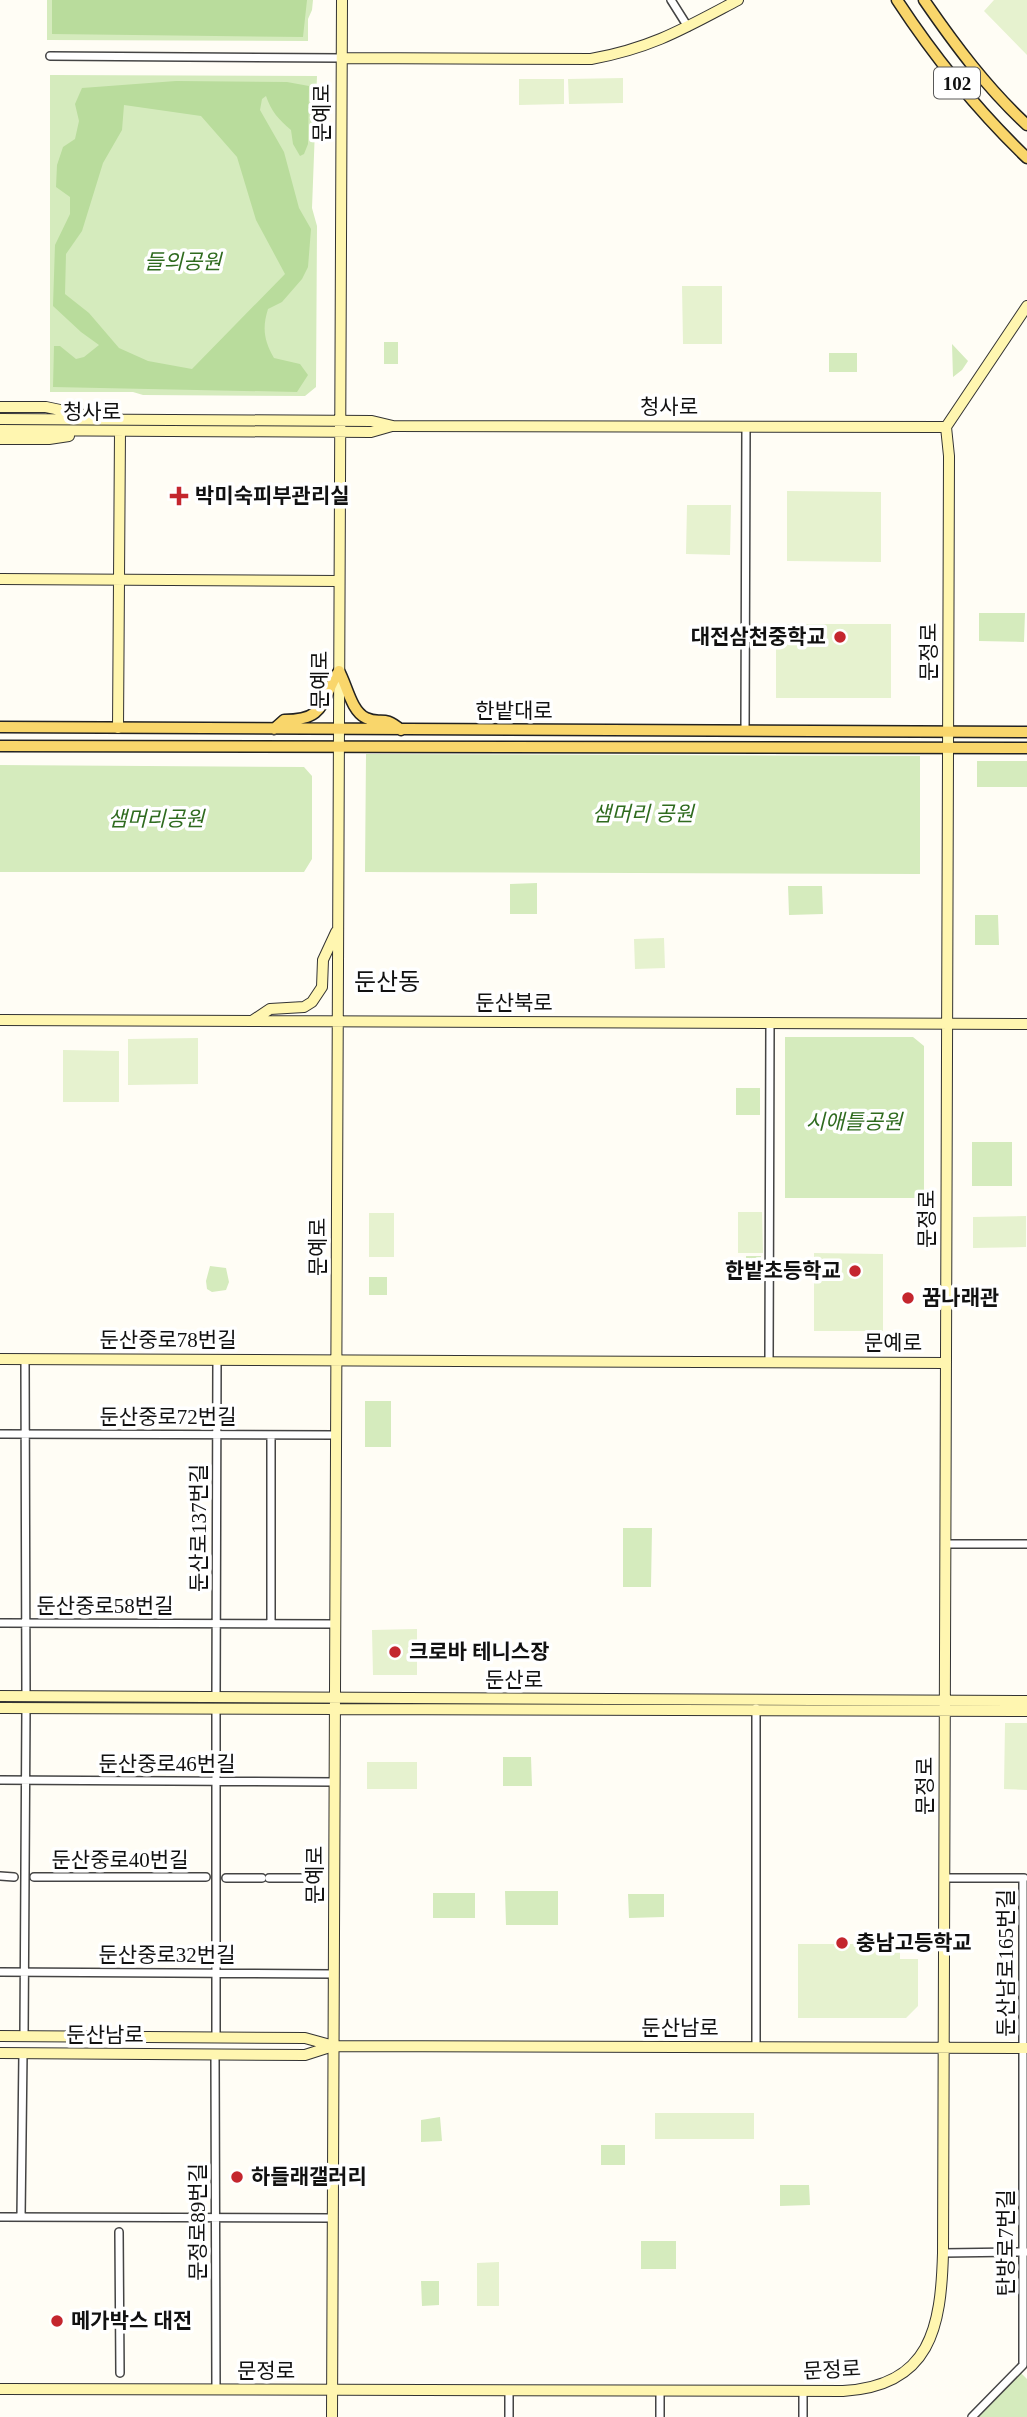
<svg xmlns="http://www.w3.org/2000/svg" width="1027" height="2417" viewBox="0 0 1027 2417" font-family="'Times New Roman','Noto Sans KR',serif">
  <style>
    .green { fill: #d5ebbd }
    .forest { fill: #b9dc9c; fill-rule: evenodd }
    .pitch { fill: #e6f2cf }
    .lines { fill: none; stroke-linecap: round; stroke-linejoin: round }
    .street-casing { stroke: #444; stroke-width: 10 }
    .secondary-casing { stroke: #333; stroke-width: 12 }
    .primary-casing { stroke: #222; stroke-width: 13 }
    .street { stroke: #fff; stroke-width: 7 }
    .secondary { stroke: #fff6b0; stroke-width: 10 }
    .primary { stroke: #f9d66b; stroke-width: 10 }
    .poi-dot { fill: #c4262e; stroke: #fff; stroke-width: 2.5 }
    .labels { text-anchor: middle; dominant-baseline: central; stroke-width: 7; stroke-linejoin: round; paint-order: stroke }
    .shield { fill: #fff; stroke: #585858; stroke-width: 2 }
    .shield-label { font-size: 19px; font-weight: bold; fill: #111 }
    .street-label { font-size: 21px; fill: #111; stroke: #fff }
    .park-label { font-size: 21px; font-style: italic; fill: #2f6b1f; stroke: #fff }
    .poi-label { font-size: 21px; font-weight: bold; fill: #111; stroke: #fff; text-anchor: start }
    .quarter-label { font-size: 24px; fill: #111; stroke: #fff }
  </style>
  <rect width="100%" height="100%" fill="#fffdf5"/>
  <path class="green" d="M47,0H313L312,10L308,19V41L47,40Z
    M50,75L317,76L312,208L317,226L316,387L305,396L143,395L133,392H50Z
    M384,342H398V364H384Z
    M952,344L968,361L962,370L953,377Z
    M829,353H857V372H829Z
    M979,613H1025L1024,642L979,641Z
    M366,754L920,756V874L365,872Z
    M977,761H1027V787H977Z
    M0,765L304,767L312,776V859L304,872H0Z
    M537,883V914H510V884Z
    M788,886H822L823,914L789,915Z
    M975,915H998L999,945H975Z
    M785,1037H913L924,1046V1198H785Z
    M736,1088H760V1115H736Z
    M972,1142H1012V1186H972Z
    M746,1256H761V1283H747Z
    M210,1266L226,1268L229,1282L226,1290L212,1292L207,1289L206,1281Z
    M369,1277H387V1295H369Z
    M365,1401H391V1447H365Z
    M623,1528H652L651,1587H623Z
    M503,1757H531L532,1786H503Z
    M505,1891H558V1925H506Z
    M433,1893H475V1918H433Z
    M628,1894H664V1917L629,1918Z
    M440,2117L442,2141L421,2142V2120Z
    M601,2145H625V2165H601Z
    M780,2185H809L810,2205L780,2206Z
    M641,2241H676V2269H641Z
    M421,2281H439V2305L422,2306Z
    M1019,2371L1027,2379V2417H976Z"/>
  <path class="forest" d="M52,0H307L303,37L52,34Z
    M176,81L287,82L309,86L308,144L304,154L300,156L293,144L291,130C279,120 271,111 266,96L262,99L260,110L284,152L299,208L311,229L308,267L302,279L282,302L268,309C262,328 264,341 274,358L300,364L308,375L297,392L53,387L54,346H60L76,359L84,357L99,345L81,332L53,306L55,245L70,214V197L56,187L57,165L63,147L75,139L79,121L75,104L82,88ZM124,105L201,116L237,157L256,220L285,274L192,369L148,361L119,348L89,313L65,294L66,254L82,231L103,163L122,130Z"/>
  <path class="pitch" d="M994,0H1027V55L984,11Z
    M623,78V103L569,104L568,79Z
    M519,79H564V104L519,105Z
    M682,286H722V344H683Z
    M787,491L881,492V562L787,561Z
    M687,505H731L730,555L686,554Z
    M776,624H891V698H776Z
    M664,938L665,968L635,969L634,939Z
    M198,1038V1084L128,1085V1039Z
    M63,1050L119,1051V1102H63Z
    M738,1212H762L763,1253H738Z
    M369,1213H394V1257H369Z
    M1026,1216V1247L973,1248V1217Z
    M814,1253L883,1254V1331H814Z
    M417,1629V1675H373L372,1630Z
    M1005,1723H1027V1790L1004,1789Z
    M367,1762H417V1789H367Z
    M798,1944H900V1959H918V2006L906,2018H798Z
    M655,2113H754V2139H655Z
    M499,2262V2306H477V2263Z"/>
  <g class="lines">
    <defs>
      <path id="street" d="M671,0L688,27
        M50,56L342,58
        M745,731L746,427
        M25,1359L26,1697
        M769,1362L770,1023
        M0,1434L336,1435
        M945,1544H1027
        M0,1623L335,1624
        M271,1624V1435
        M216,1697L217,1359
        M756,1708V2047
        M0,1780L335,1782
        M0,1876L14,1877
        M34,1877H206
        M226,1878H262
        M269,1878H315
        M944,1878H1024
        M0,1972L333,1974
        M24,2036L26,1708
        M216,2038V1709
        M215,2054L216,2390
        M0,2217L333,2218
        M21,2217L23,2053
        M119,2232L120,2373
        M943,2253L1026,2252
        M803,2392V2417
        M509,2417V2391
        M660,2417V2391
        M972,2417L1023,2365V1878"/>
      <path id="secondary" d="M342,58L591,59C652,48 685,28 738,0
        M0,407H46L84,415
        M0,419L372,421L393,426L946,427
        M0,430L371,432L392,426
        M0,439H49L69,436
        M0,579L339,581
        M118,728L120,431
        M0,1020L1027,1024
        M252,1021L270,1009L304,1007L312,1002L322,987L323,960L336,932
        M0,1359L946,1363
        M0,1696L1027,1701
        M0,1708L1027,1711
        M0,2036L305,2038L334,2046L1027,2048
        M0,2053L305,2055L333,2046
        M0,2389L843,2391C931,2386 941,2327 943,2253L949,456L946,427L1027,306
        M332,2417L342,0"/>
      <path id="primary" d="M897,0C935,58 977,110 1027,158
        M924,0C955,45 987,88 1027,125
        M0,727L1027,732
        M274,729L284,720C328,720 320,700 339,671C347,685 351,711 366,718C381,725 383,714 401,730
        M0,746L1027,748"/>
    </defs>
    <use href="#street" class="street-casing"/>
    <use href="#secondary" class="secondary-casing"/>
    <use href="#primary" class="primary-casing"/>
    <use href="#street" class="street"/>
    <use href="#secondary" class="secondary"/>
    <use href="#primary" class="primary"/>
  </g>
  <g class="poi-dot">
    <path d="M175.5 485.5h7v7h7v7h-7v7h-7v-7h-7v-7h7z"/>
    <circle cx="840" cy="637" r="7"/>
    <circle cx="855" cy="1271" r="7"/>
    <circle cx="908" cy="1298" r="7"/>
    <circle cx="395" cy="1652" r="7"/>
    <circle cx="842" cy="1943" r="7"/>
    <circle cx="237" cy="2177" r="7"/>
    <circle cx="57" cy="2321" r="7"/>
  </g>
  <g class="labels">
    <rect class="shield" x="934" y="67.5" width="46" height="31" rx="5"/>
    <g class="shield-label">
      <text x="957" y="83">102</text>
    </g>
    <g class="street-label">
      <text transform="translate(322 113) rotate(-90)">문예로</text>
      <text x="669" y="407">청사로</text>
      <text x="92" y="412">청사로</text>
      <text transform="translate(929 652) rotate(-90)">문정로</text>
      <text transform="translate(320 680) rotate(-90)">문예로</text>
      <text x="514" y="711">한밭대로</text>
      <text x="514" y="1003">둔산북로</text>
      <text transform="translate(927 1219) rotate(-90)">문정로</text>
      <text transform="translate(318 1247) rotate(-90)">문예로</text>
      <text x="168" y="1340">둔산중로78번길</text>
      <text x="893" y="1343">문예로</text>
      <text x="168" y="1417">둔산중로72번길</text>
      <text transform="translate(199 1528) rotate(-90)">둔산로137번길</text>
      <text x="105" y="1606">둔산중로58번길</text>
      <text x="514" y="1680">둔산로</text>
      <text x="167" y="1764">둔산중로46번길</text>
      <text transform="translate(925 1786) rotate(-90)">문정로</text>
      <text x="120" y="1860">둔산중로40번길</text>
      <text transform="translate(315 1875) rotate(-90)">문예로</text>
      <text x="167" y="1955">둔산중로32번길</text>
      <text transform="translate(1006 1963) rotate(-90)">둔산남로165번길</text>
      <text x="680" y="2028">둔산남로</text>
      <text x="105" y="2035">둔산남로</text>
      <text transform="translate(198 2222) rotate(-90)">문정로89번길</text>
      <text transform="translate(1006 2243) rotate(-90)">탄방로7번길</text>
      <text transform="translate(832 2370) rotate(-3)">문정로</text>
      <text x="266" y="2371">문정로</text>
    </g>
    <g class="park-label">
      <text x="183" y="262">들의공원</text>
      <text x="643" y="814">샘머리 공원</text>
      <text x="156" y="819">샘머리공원</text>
      <text x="854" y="1122">시애틀공원</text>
    </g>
    <g class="poi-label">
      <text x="195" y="496">박미숙피부관리실</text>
      <text x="826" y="637" text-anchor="end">대전삼천중학교</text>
      <text x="841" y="1271" text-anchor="end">한밭초등학교</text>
      <text x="922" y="1298">꿈나래관</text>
      <text x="409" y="1652">크로바 테니스장</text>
      <text x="856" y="1943">충남고등학교</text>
      <text x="251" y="2177">하들래갤러리</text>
      <text x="71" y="2321">메가박스 대전</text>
    </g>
    <g class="quarter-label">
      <text x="387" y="982">둔산동</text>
    </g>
  </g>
</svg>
